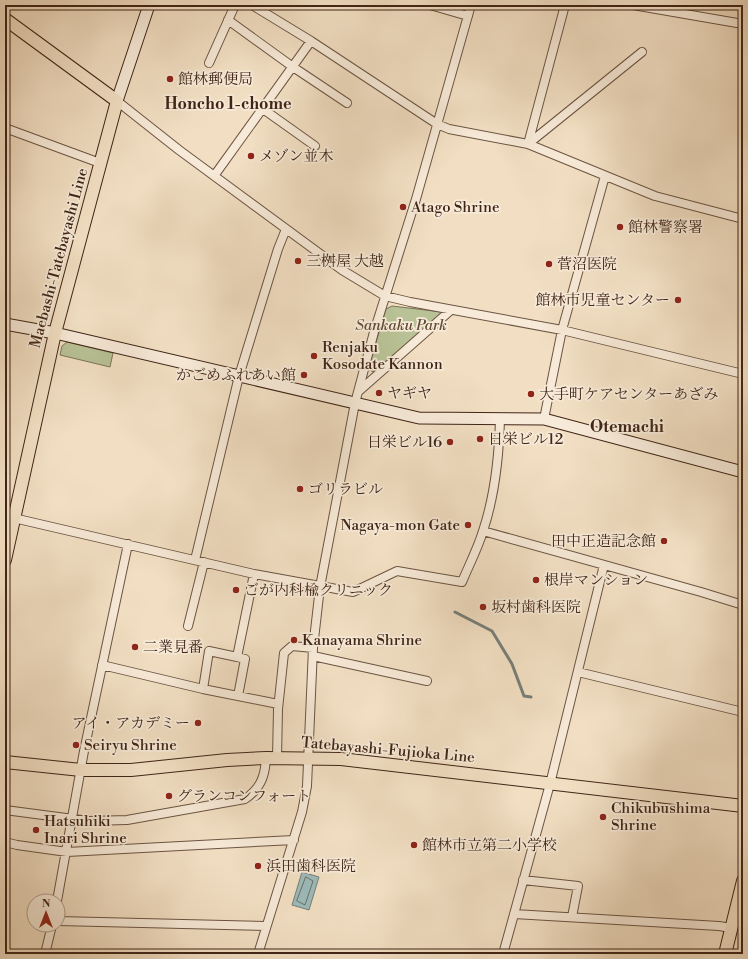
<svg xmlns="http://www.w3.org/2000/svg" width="748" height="959" viewBox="0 0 748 959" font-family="'Libre Bodoni','Noto Serif JP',serif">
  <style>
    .green { fill: #b8c296; stroke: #7c7456 }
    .water { fill: #9cbbba; stroke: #777f79 }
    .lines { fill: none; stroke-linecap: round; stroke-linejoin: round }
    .shore { stroke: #6e7068; stroke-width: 1 }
    .stream { stroke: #777f79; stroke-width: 3 }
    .street-casing { stroke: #6c5442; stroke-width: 10 }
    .secondary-casing { stroke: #402517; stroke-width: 13 }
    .primary-casing { stroke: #402517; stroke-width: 14 }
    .street { stroke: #f7ead8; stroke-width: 8 }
    .secondary { stroke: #f7ead8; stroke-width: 11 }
    .primary { stroke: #f2dfc3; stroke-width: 12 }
    .poi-dot { fill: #8f2418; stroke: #f7ead8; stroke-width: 1.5 }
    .labels { text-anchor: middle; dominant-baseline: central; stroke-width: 3.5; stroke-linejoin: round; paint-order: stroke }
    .poi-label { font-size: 15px; fill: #402517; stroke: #f7ead8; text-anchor: start }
    .street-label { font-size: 15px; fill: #402517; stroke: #f7ead8 }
    .park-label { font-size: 15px; font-style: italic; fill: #5e4c37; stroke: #f7ead8 }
    .neighbourhood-label { font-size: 16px; font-weight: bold; fill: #402517; stroke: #f7ead8 }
  </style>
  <rect width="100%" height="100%" fill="#f2dfc3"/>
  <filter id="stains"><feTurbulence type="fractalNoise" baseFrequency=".005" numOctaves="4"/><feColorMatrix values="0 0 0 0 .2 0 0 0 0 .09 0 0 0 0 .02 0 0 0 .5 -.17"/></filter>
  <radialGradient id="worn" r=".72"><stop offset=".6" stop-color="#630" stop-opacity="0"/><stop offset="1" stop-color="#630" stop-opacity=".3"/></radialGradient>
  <path class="green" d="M392,306L442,312L441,316L373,372L368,369L386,309Z
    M67,342L113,353L110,367L60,355L62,346Z"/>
  <path class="water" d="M302,872L319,877L309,910L292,905Z"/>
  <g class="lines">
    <path class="shore" d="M306,877L313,881L305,905L297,901Z"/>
    <path class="stream" d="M455,612L492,631L512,664L524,696L531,697"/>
    <defs>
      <path id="street" d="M252,5L311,41L437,124L449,129L528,144L642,52
        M430,5L468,16
        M565,5L528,144L655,196L743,219
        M633,5L743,24
        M228,20L293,67L347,103
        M209,63L235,5
        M117,101L179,150L342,270L385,296L410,302L562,330L743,374
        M263,109L315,146
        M5,128L100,163
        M214,176L311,41
        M359,391L451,310
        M544,419L562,330L605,176
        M5,516L254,574L353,592L397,571L462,582C469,565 478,548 483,531C495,495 499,457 500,419
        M483,531L701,592L743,605
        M195,560L239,376L278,249L286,229
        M188,626L204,562
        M313,656L427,681
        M237,657L245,659L238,696
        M102,665L203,689L278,704
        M578,672L743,712
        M203,689L209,651L237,657L254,574
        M277,758L278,709L284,653L292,646L313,648
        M5,810L89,821L127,820L245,799C261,788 265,776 266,758
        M5,842L17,845L67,852L294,840
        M523,880L578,886L572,917
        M57,901L84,751L128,544
        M514,914L719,926L731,928
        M58,921L266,926
        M45,954L52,925
        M258,954L302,812L307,786L313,648L320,587L355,403L374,332L416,199L471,5
        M503,954L550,784L604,565"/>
      <path id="secondary" d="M117,101L149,5
        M5,324L55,333L419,418L544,419L743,472"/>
      <path id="primary" d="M5,19L117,101L55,333L5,560
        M5,762L81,770H131L227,760L266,758L341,759L743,806
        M725,954L743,881"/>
    </defs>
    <use href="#street" class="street-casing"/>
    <use href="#secondary" class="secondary-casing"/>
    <use href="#primary" class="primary-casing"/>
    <use href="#street" class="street"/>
    <use href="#secondary" class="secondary"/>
    <use href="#primary" class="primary"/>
  </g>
  <g class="poi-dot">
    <circle cx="170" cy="79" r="4"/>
    <circle cx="251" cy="156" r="4"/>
    <circle cx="403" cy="207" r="4"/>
    <circle cx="620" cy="227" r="4"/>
    <circle cx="298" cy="261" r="4"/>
    <circle cx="549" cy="264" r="4"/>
    <circle cx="678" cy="300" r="4"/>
    <circle cx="314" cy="356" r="4"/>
    <circle cx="304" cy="375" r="4"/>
    <circle cx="379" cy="393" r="4"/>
    <circle cx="531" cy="394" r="4"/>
    <circle cx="480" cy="439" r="4"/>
    <circle cx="450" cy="442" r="4"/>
    <circle cx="300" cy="489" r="4"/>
    <circle cx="468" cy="525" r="4"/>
    <circle cx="664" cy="541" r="4"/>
    <circle cx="536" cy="580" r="4"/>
    <circle cx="236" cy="590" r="4"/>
    <circle cx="483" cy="607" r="4"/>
    <circle cx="294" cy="640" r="4"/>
    <circle cx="135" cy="647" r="4"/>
    <circle cx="198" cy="723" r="4"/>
    <circle cx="76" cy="745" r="4"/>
    <circle cx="169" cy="796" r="4"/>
    <circle cx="603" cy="817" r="4"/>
    <circle cx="36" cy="830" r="4"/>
    <circle cx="414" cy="845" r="4"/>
    <circle cx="258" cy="866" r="4"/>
  </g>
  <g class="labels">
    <g class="poi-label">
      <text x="178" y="79">館林郵便局</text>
      <text x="259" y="156">メゾン並木</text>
      <text x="411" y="207">Atago Shrine</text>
      <text x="628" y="227">館林警察署</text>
      <text x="306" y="261">三桝屋 大越</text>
      <text x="557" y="264">菅沼医院</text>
      <text x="670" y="300" text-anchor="end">館林市児童センター</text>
      <text x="322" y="347">Renjaku<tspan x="322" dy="17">Kosodate Kannon</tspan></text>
      <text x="296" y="375" text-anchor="end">かごめふれあい館</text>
      <text x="387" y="393">ヤギヤ</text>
      <text x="539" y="394">大手町ケアセンターあざみ</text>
      <text x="488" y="439">日栄ビル12</text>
      <text x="442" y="442" text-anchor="end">日栄ビル16</text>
      <text x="308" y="489">ゴリラビル</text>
      <text x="460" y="525" text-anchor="end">Nagaya-mon Gate</text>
      <text x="656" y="541" text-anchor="end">田中正造記念館</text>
      <text x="544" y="580">根岸マンション</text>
      <text x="244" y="590">ごが内科楡クリニック</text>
      <text x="491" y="607">坂村歯科医院</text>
      <text x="302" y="640">Kanayama Shrine</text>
      <text x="143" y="647">二業見番</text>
      <text x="190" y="723" text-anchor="end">アイ・アカデミー</text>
      <text x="84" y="745">Seiryu Shrine</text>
      <text x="177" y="796">グランコンフォート</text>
      <text x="611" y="808">Chikubushima<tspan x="611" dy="17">Shrine</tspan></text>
      <text x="44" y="821">Hatsuhiki<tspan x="44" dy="17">Inari Shrine</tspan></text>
      <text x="422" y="845">館林市立第二小学校</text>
      <text x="266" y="866">浜田歯科医院</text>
    </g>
    <g class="street-label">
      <text transform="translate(59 258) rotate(-75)">Maebashi-Tatebayashi Line</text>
      <text transform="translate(388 750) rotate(5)">Tatebayashi-Fujioka Line</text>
    </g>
    <g class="park-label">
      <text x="401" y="325">Sankaku Park</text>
    </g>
    <g class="neighbourhood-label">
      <text x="228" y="104">Honcho 1-chome</text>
      <text x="627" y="427">Otemachi</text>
    </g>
  </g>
  <rect width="748" height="959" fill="none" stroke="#f2dfc3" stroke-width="20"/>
  <rect x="6" y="6" width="736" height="947" fill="none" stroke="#402517" stroke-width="2"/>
  <rect x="10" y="10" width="728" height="939" fill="none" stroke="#402517"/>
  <g transform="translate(46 913)"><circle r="19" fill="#f7ead8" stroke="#ae9b8b"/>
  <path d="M0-3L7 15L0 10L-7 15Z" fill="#8f2418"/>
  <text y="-6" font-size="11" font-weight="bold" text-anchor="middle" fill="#402517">N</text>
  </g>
  <rect width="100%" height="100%" filter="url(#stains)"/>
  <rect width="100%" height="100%" fill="url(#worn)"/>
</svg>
